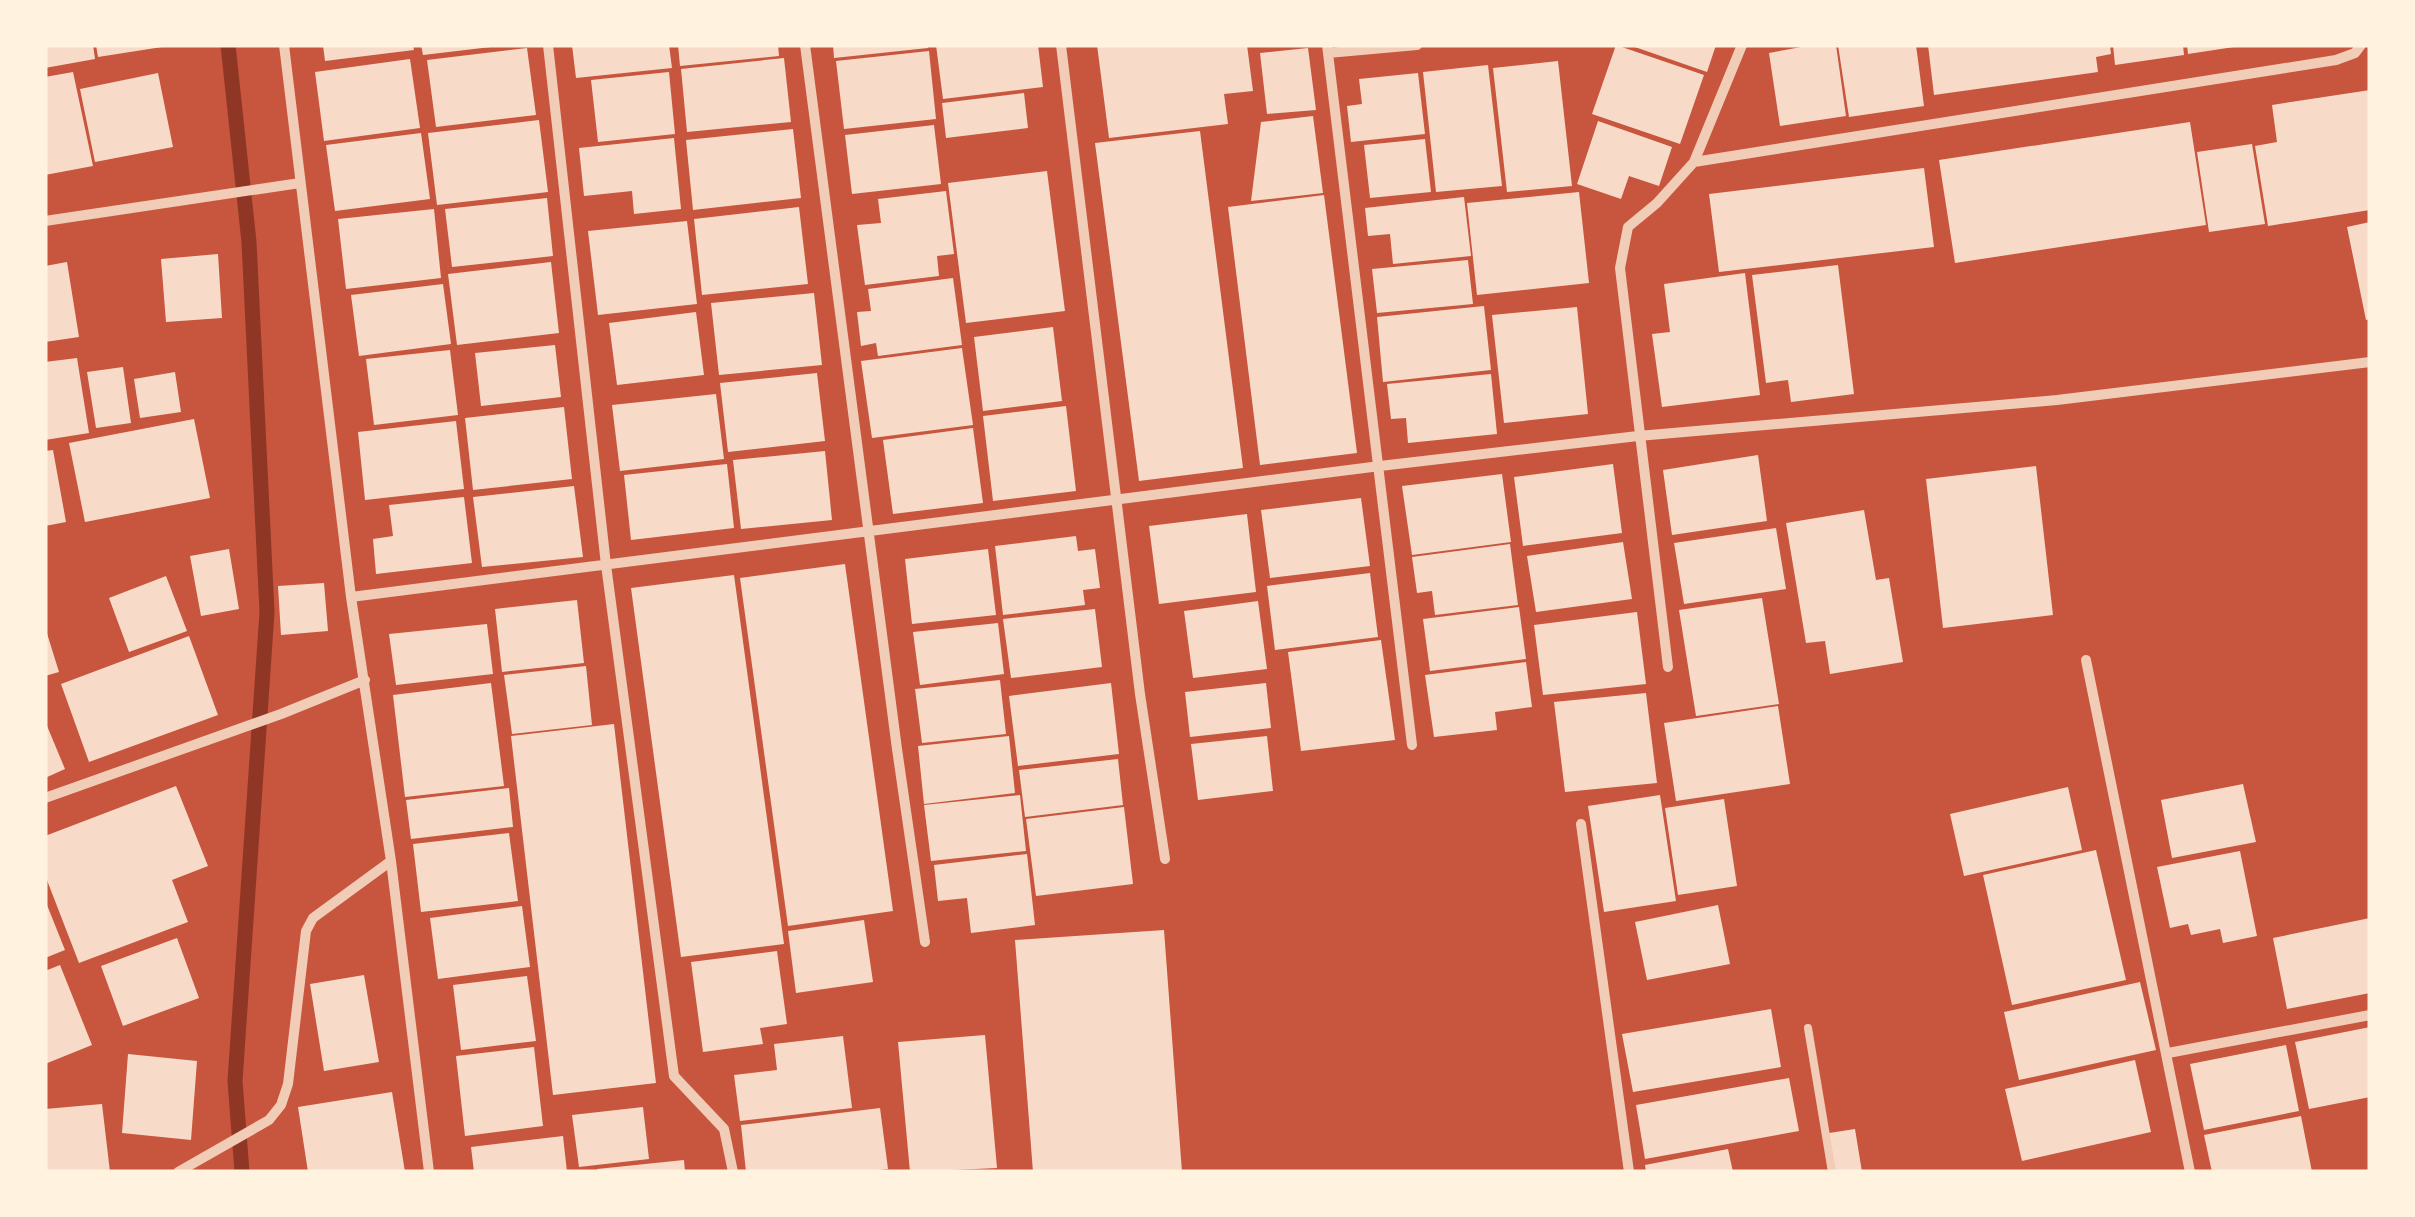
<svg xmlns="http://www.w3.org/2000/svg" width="2415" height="1217" viewBox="0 0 2415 1217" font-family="Montserrat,sans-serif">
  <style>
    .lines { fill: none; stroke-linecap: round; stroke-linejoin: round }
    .stream { stroke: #8f3625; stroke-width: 15 }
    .building { fill: #f7dbc8 }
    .service { stroke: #f1ccb7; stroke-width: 8 }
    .minor { stroke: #f1ccb7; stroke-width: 10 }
  </style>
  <rect width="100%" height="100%" fill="#c8553d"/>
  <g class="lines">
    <path class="stream" d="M228,45L249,242L267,612L235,1081L242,1172"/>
  </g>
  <path class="building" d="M45,45H93L95,59L45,68Z
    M96,45H162V47L98,57Z
    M323,45H413L414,50L325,61Z
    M421,45H491V47L423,55Z
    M572,45H669L672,68L576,78Z
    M678,45H778L779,56L680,66Z
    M833,45H927L928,48L834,58Z
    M936,45H1038L1043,87L943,99Z
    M1097,45H1247L1253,91L1224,94L1228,124L1109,138Z
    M1616,45L1704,75L1680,144L1592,114Z
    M1629,45H1716L1707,72Z
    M1812,45H1836L1846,116L1780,126L1769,53Z
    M1838,45H1916L1924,106L1849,117Z
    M1928,45H2110L2111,54L2096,57L2098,72L1934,95Z
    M2113,45H2183L2184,55L2115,65Z
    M2187,45H2234V47L2188,54Z
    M527,48L536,115L436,127L427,60Z
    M1308,48L1316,110L1267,114L1260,53Z
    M929,51L936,119L844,129L836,61Z
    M784,58L791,122L687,132L681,69Z
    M410,59L420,128L324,141L315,72Z
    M1558,61L1572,186L1507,192L1493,68Z
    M1488,65L1502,186L1436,192L1423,72Z
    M73,72L93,166L45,175V77Z
    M669,72L675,134L598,142L591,80Z
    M158,73L173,147L95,162L80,89Z
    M1418,73L1425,134L1351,142L1347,106L1362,104L1359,79Z
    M2370,90V210L2268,226L2255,146L2277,142L2272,105Z
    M1024,93L1028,128L946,138L942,103Z
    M1313,116L1323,193L1251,201L1261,122Z
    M539,120L548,192L437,205L428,133Z
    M1598,121L1672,147L1659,186L1629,176L1621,199L1577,184Z
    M2190,122L2206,225L1955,263L1939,160Z
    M934,125L941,184L852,194L845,135Z
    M793,129L801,198L693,210L686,140Z
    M1200,131L1243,468L1139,481L1095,143Z
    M421,133L430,199L335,211L326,145Z
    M674,138L681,209L634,214L632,191L584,196L579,148Z
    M1425,139L1431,192L1370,198L1364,145Z
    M2252,144L2265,224L2209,232L2197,152Z
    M1924,168L1934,247L1719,272L1709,194Z
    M1047,171L1065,311L966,323L948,183Z
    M946,191L954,254L937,256L939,276L865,285L857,225L881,223L878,199Z
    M1579,192L1589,283L1477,295L1467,203Z
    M1324,195L1357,453L1260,465L1228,207Z
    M1464,197L1471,256L1393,264L1390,234L1368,236L1365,208Z
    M547,198L553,256L452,267L445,209Z
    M799,207L808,284L702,295L694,219Z
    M434,209L441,278L346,289L338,219Z
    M687,221L697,304L598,315L588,231Z
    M2370,222V319L2366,320L2347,227Z
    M218,254L222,318L166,322L161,259Z
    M1468,260L1473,304L1377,313L1372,269Z
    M67,262L79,337L45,342V266Z
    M551,262L559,333L457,345L448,274Z
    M1838,265L1854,394L1791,402L1788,380L1766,383L1752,275Z
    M1745,273L1760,395L1662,407L1652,334L1670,332L1664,284Z
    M953,278L962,345L878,356L876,343L861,346L857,312L871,311L868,289Z
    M443,284L451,344L359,356L351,295Z
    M814,293L822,365L719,375L711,303Z
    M1484,306L1491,370L1383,382L1377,317Z
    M1577,307L1588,414L1504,423L1492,315Z
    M696,312L704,375L617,385L609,323Z
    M1053,327L1062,401L983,411L974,337Z
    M555,345L561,397L481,406L475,353Z
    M962,348L973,425L872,438L861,361Z
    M450,350L458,415L374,425L366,359Z
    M77,358L89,433L45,440V362Z
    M123,367L131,423L96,428L87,372Z
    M175,372L181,412L140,418L134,379Z
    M817,373L825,441L728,452L720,383Z
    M1491,374L1497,434L1408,443L1406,418L1391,419L1387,384Z
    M716,394L724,459L620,471L612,405Z
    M1066,406L1076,491L993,501L983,416Z
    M564,407L572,479L473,490L465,418Z
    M194,419L210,498L85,522L69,443Z
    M456,421L464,489L365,500L358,432Z
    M973,428L983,503L893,514L883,440Z
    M53,450L66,522L45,526V451Z
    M825,451L832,520L741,529L733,460Z
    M1758,455L1767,521L1672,535L1663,470Z
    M727,464L734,528L631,540L624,475Z
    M1613,464L1622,533L1523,546L1514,477Z
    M2036,466L2053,615L1943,628L1926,479Z
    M1502,474L1511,542L1412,555L1402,486Z
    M574,486L583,557L482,567L473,497Z
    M464,497L472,563L376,574L373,539L393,536L389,505Z
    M1361,498L1370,566L1270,578L1261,510Z
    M1864,510L1876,580L1889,578L1903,662L1830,674L1825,641L1806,643L1786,523Z
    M1247,514L1256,592L1159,604L1149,526Z
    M1776,528L1786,589L1684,604L1674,543Z
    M1076,536L1078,551L1095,549L1100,588L1083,590L1085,605L1003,615L995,546Z
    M1623,542L1632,599L1536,612L1527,556Z
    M1510,544L1518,605L1435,615L1432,591L1417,593L1412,557Z
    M229,549L239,609L201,616L190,556Z
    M988,549L996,615L912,624L905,559Z
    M845,564L893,911L788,926L740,578Z
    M1370,573L1378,637L1275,650L1267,586Z
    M734,575L784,944L681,957L631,588Z
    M166,576L187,631L129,652L109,598Z
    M324,583L328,631L281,635L278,586Z
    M1762,598L1779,704L1696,716L1679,610Z
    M577,600L584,663L502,672L495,609Z
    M1258,601L1267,669L1193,678L1184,611Z
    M1519,607L1526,659L1430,671L1423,619Z
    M1095,609L1102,667L1011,678L1003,619Z
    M1637,612L1646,684L1543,695L1534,625Z
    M998,623L1004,674L920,685L913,632Z
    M487,624L493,674L396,685L389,634Z
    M45,627L59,672L45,676Z
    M189,636L218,715L89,762L61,684Z
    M1381,640L1395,740L1301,751L1288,652Z
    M1526,662L1532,707L1495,712L1497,730L1434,737L1425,675Z
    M586,666L592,725L512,734L504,675Z
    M1000,680L1006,734L922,743L915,689Z
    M491,683L504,786L405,797L393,695Z
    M1111,683L1119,754L1018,766L1009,696Z
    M1266,683L1271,728L1190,737L1185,692Z
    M1646,693L1657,783L1565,792L1554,702Z
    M1778,706L1790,784L1676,801L1664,723Z
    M45,721L65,769L45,778Z
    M614,724L656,1083L553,1095L511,736Z
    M1009,736L1015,793L924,804L918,746Z
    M1267,736L1273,791L1198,800L1191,744Z
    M1118,759L1123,805L1025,817L1019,770Z
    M2243,784L2256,842L2172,858L2161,800Z
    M176,786L208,866L172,880L188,922L79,963L45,875V836Z
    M2068,787L2082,850L1964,876L1950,814Z
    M509,788L513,827L411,839L406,800Z
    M1020,795L1026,851L931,861L924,805Z
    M1660,795L1676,901L1604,912L1588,806Z
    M1724,799L1737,886L1678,895L1665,808Z
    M1124,807L1133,884L1036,896L1026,819Z
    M509,833L518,901L421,912L413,844Z
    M2096,850L2126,980L2012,1005L1983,875Z
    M2240,851L2257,936L2223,943L2220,929L2191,935L2188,924L2170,928L2157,867Z
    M1027,854L1035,925L971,933L967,898L938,901L934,865Z
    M45,900L65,950L45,958Z
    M1718,905L1730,964L1647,980L1635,922Z
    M522,906L530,967L438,979L430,918Z
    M2370,918V993L2287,1009L2273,938Z
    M864,920L873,982L796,993L788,931Z
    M1164,930L1182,1172H1033L1015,940Z
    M177,938L199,998L123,1026L101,966Z
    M777,951L787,1024L760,1028L763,1044L703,1052L691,962Z
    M60,965L92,1045L45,1064V971Z
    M364,975L379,1062L324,1071L310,984Z
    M527,976L536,1041L461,1050L453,985Z
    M2140,982L2156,1050L2019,1080L2004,1012Z
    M1771,1009L1781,1067L1633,1092L1622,1034Z
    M2370,1027V1097L2309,1109L2295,1042Z
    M985,1035L997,1168L910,1172L898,1042Z
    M843,1036L852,1108L740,1121L734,1075L777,1070L774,1044Z
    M2286,1045L2299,1111L2204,1130L2190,1064Z
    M534,1047L543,1126L465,1136L456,1056Z
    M128,1054L197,1061L191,1140L122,1133Z
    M2135,1060L2151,1132L2022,1161L2005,1089Z
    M1789,1078L1799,1131L1645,1159L1636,1105Z
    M392,1092L405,1172H308L298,1107Z
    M102,1104L110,1172H45V1109Z
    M643,1107L649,1159L579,1167L572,1115Z
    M880,1108L888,1169L863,1172H746L741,1125Z
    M2301,1116L2312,1172H2212L2204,1135Z
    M1855,1129L1862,1172H1835L1829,1133Z
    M563,1136L567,1172H474L471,1147Z
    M1728,1149L1733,1172H1646L1645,1165Z
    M684,1160L685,1172H597V1169Z"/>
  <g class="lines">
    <path class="service" d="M1808,1028L1832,1172"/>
    <path class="minor" d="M284,45L351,597L391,861L429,1172
      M548,45L606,565L674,1076L724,1129L733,1172
      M805,45L897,749L925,942
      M1061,45L1140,694L1165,859
      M1327,45L1412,745
      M1328,53L1417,45
      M1694,162L2336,60L2355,53L2361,45
      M45,221L300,183
      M351,597L1380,466L1638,436L2057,400L2370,362
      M2086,660L2190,1172
      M1668,667L1620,268L1628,227L1657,203L1694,162L1742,45
      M45,798L281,714L365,680
      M1581,824L1629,1172
      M2168,1053L2370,1015
      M178,1172L269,1120L281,1105L288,1084L306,931L313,918L391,861"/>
  </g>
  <rect width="2415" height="1217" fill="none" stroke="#fff3e0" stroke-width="95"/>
</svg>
